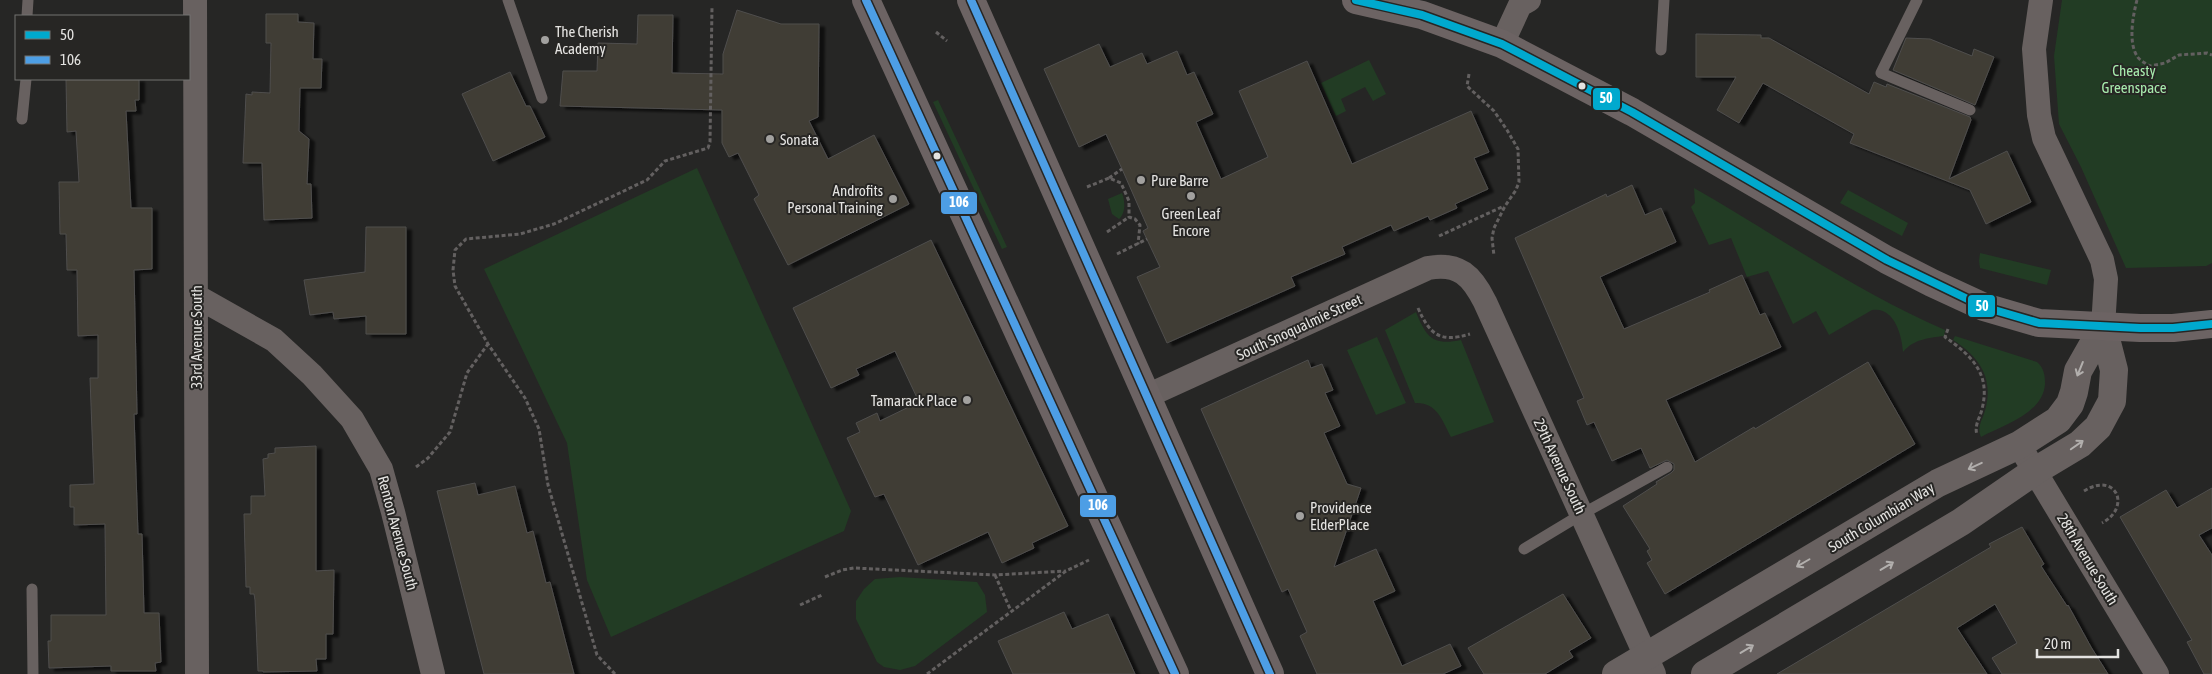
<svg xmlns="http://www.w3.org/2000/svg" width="2212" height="674" viewBox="0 0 2212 674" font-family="'Asap Condensed',sans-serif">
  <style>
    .green { fill: #223c24 }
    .building { fill: #3f3c34; stroke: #4f4e4d; filter: url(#shadow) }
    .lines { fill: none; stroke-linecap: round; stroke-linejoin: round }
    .path { stroke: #636060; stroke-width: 3; stroke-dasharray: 4 2.5; stroke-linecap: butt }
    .service { stroke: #686160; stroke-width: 11 }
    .minor { stroke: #686160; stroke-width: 24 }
    .tertiary { stroke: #686160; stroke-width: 28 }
    .secondary { stroke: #6c6363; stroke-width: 28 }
    .bus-1-casing { stroke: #272624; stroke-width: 11 }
    .bus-2-casing { stroke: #272624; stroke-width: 11 }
    .bus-1 { stroke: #00a9ce; stroke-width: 8 }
    .bus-2 { stroke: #4d9ee5; stroke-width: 8 }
    .oneway { stroke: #b2afad }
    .poi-dot { fill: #a2a19f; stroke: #272624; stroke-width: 2 }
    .bus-dot { fill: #e4e3e1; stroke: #272624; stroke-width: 2 }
    .labels { text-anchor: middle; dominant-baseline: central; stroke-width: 4; stroke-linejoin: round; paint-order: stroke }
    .poi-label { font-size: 15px; fill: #e4e3e1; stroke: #272624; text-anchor: start }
    .park-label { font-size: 15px; fill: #a7ebad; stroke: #272624 }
    .street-label { font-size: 15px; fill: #e4e3e1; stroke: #272624 }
    .line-badge { stroke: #272624; stroke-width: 2 }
    .badge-label { font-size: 14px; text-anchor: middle; font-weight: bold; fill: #fff }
  </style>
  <defs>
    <filter id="shadow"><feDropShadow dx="5.5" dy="3" stdDeviation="1" flood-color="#0009"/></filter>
  </defs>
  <rect width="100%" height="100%" fill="#262625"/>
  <path class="green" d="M2062,0H2212V263L2206,266L2126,268L2081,167L2059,124L2054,56Z
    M1369,60L1386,94L1373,101L1365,87L1341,99L1346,111L1336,116L1321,83Z
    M938,100L1007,247L1002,249L933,102Z
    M697,168L851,511L844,531L611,637L587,580L567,443L484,269Z
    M1694,188C1778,236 1857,292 1945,330L1944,336C1928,338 1914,339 1903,352C1902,335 1894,306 1872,310L1829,335L1816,311L1793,324L1768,271L1747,277L1731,238L1709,245L1691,207L1695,203Z
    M1848,190L1908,223L1902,236L1840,203Z
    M1122,193C1125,201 1126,213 1119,219L1112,214L1108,199Z
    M1980,253L2051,270L2047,285L1980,268L1979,261Z
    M1416,312C1426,337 1433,346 1461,340L1494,422L1451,437C1442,420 1437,402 1415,403L1385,330Z
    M1955,336L2037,362C2044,368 2045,375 2045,384C2043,414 2003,425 1981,437C1977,428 1981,422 1984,414C1995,380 1981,358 1953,340Z
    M1377,337L1406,403L1376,415L1347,350Z
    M900,577L977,582L985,595L987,612L915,666L900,670L884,667L877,662L856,619V601L864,589L875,579Z"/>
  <path class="building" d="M737,10L781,24H819L818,117L809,121L828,159L874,135L909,204L788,265L754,199L759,195L738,153L729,157L722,143V110L560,106L563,71H597L598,43L637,44L638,15H673L672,73L723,74V54Z
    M266,14H298V22L314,23L313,59H322L321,88H300L299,131L309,139L307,184H311L312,218L264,220L262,163H243L246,94L252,95V92L270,93L271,43H266Z
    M1696,34L1761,35V38H1769L1869,94L1874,82L1886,87L1887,84L1970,117L1971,120L1949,179L2007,151L2031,202L1986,224L1970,190L1850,143L1854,134L1763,83L1739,123L1717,110L1736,77H1696Z
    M1906,38L1930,39L1972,56L1974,49L1994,57L1975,105L1893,70Z
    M1099,44L1110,67L1142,53L1147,64L1177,51L1187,75L1194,72L1213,114L1196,122L1221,179L1268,157L1239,91L1307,61L1352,164L1471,111L1489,152L1474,158L1488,189L1455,204L1457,208L1430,220L1428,216L1394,231L1391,225L1342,247L1345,254L1291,277L1295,286L1167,343L1137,277L1160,267L1143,231L1148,228L1122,169L1106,134L1079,147L1044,69Z
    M510,72L526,106H530L545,137L493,161L462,94Z
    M66,79H139V100H135L136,111H126L131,208H152V269L134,270L137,414H134L138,534H142L144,613H159L161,662L155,663L156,671H111V666L49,668L48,641H51V615H106L105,524L74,525V507H70V485L94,484L90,378H98V335L78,336L77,270H67L66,234H60L59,182H79L76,131L67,132Z
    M1632,185L1645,215L1661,208L1676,242L1600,277L1624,329L1710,292L1709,290L1742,275L1760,315L1765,313L1781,347L1666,400L1695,462L1754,427L1755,429L1868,362L1915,444L1665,594L1647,563L1652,560L1647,551L1650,549L1623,506L1657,484L1656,482L1671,473L1674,470V464L1667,460L1650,468L1641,448L1612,461L1594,422L1587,425L1577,401L1584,398L1515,238L1606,194L1607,197Z
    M366,227H406V334H366V316L334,319L333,312L310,315L304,280L365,272Z
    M931,240L1068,526L1032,543L1034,548L1002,563L988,532L918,565L884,494L875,497L847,438L860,432L856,423L877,413L880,421L919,402L895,351L856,369L859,375L831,388L793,308Z
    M1308,360L1311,368L1322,364L1333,390L1325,393L1340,426L1324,433L1347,484L1361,488L1334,567L1376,549L1395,591L1373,601L1402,666L1450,644L1461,666L1443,674H1317L1300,636L1307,632L1288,589L1282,592L1201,409Z
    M316,446V571L334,570L333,634H326V659H316L317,671L263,672V671H258L255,600L254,594H250V587H246L244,514H251V496H265L263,459L268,458V454L275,453V448Z
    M475,483L478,495L515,486L527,533L533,531L546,583L550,582L574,674H484L437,491Z
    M2212,488V528L2199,535L2212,555V674H2204L2187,642L2192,640L2120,517L2166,490L2177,508Z
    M2022,527L2044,564L2041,566L2067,606L2068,605L2091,647L2108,674H2002L1992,658L2017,643L1995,604L1957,628L1987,674H1777L1991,547L1989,544Z
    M1563,594L1591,638L1569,651L1573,657L1545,674H1484L1468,648Z
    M1064,612L1072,629L1108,614L1135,674H1013L998,641Z"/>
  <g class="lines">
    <path class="path" d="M2137,0C2133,15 2128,42 2137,56C2139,60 2145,63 2150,66L2165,63L2179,55L2207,53L2212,55
      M936,32L947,41
      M1469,74L1467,86L1494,111L1507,130L1518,149L1519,182L1516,190L1505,206L1494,228L1492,238L1494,256
      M1109,178L1122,169
      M1087,187L1109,178L1121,183L1129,201V217L1135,219L1140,225L1138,244
      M1107,232L1129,217
      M1439,236L1504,206
      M1117,254L1147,239
      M1418,308C1430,335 1440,343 1470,334
      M1948,329L1945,337C1972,356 1991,374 1982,409C1980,418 1974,425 1977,435
      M416,467L428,458L450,432L467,373L488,344
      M2084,491C2116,471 2132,507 2102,523
      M995,575L1011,611
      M825,577L842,570L854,568L995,575L1066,571
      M800,605L822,595
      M615,674L597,655L548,485L539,429L525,398L488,344L455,286L453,270L455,250L466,239L520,234L554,224L647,180L665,161L708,148L710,142L712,6
      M927,674L1066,571L1089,560"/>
    <path class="service" d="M508,0L542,98
      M1917,0L1881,73L1970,110
      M27,16L28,0
      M1661,50L1664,0
      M22,119L26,79
      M1524,549L1582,514L1667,467
      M32,589L33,674"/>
    <path class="minor" d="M195,0L197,674
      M2041,0L2034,49L2039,115L2044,138L2102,260L2106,279L2103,327
      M1502,44L1520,5L1529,0
      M196,296L274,340L312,375L352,419L381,469L393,512L433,674
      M1147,396L1428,268C1459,262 1472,276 1485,302L1654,674
      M2019,445L2157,674"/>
    <path class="tertiary" d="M1616,674L1938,483L2019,445L2058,420L2070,404L2074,392L2078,371L2103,327
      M1705,674L1961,522L2035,471L2080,444L2098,427L2112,401L2114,370L2103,327"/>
    <path class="secondary" d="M866,0L1175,674
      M971,0L1270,674
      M1356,0L1422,15L1502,44L1632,112L1887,260L1932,283L1984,307L2039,323L2140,328H2173L2212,324"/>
    <defs>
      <path id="bus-1" d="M1356,0L1422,15L1502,44L1632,112L1887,260L1984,307L2039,323L2140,328H2173L2212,324"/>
      <path id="bus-2" d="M866,0L1175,674
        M971,0L1270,674"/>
    </defs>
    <use href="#bus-1" class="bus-1-casing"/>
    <use href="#bus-2" class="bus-2-casing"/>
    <use href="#bus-1" class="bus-1"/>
    <use href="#bus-2" class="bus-2"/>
  </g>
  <defs><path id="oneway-shaft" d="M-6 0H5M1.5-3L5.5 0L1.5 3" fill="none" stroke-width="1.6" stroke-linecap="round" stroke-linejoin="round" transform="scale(1.25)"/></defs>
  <g class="oneway">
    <use href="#oneway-shaft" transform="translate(2080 369) rotate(112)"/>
    <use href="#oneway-shaft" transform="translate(2077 445) rotate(-35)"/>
    <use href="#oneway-shaft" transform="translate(1975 466) rotate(155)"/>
    <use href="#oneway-shaft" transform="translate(1803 563) rotate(150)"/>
    <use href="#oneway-shaft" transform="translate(1887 566) rotate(-31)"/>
    <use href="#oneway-shaft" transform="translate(1747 649) rotate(-31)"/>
  </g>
  <g class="poi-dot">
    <circle cx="545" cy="40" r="5"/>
    <circle cx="770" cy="139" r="5"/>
    <circle cx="1141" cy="180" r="5"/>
    <circle cx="1191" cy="196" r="5"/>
    <circle cx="893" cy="199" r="5"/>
    <circle cx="967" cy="400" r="5"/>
    <circle cx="1300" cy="516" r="5"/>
  </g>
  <g class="bus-dot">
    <circle cx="1582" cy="86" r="4.5"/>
    <circle cx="937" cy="156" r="4.5"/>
  </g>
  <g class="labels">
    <g class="poi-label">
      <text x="555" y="31">The Cherish<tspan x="555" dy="17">Academy</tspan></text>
      <text x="780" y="139">Sonata</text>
      <text x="1151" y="180">Pure Barre</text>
      <text x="883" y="190" text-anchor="end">Androfits<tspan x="883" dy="17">Personal Training</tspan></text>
      <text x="1191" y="213" text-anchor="middle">Green Leaf<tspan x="1191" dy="17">Encore</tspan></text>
      <text x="957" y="400" text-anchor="end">Tamarack Place</text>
      <text x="1310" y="507">Providence<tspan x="1310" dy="17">ElderPlace</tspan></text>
    </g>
    <g class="park-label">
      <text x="2134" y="70">Cheasty<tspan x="2134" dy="17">Greenspace</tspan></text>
    </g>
    <g class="street-label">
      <text transform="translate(1299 327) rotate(-25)">South Snoqualmie Street</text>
      <text transform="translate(196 337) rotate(-90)">33rd Avenue South</text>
      <text transform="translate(1560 466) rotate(65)">29th Avenue South</text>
      <text transform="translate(1881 517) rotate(-31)">South Columbian Way</text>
      <text transform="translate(398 533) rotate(75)">Renton Avenue South</text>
      <text transform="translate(2088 559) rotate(59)">28th Avenue South</text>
    </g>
  </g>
  <g class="line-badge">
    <rect x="1592" y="87" width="29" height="24" rx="5" fill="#00a9ce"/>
    <rect x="940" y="191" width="38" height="24" rx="5" fill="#4d9ee5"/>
    <rect x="1967" y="294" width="29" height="24" rx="5" fill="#00a9ce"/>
    <rect x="1079" y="494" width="38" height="24" rx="5" fill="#4d9ee5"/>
  </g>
  <g class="badge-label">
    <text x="1606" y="103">50</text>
    <text x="959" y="207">106</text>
    <text x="1982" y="311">50</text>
    <text x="1098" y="510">106</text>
  </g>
  <rect x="15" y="15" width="175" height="65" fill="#272624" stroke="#737270"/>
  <rect x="25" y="31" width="25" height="8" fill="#00a9ce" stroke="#737270"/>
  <text x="60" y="40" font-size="15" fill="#e4e3e1">50</text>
  <rect x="25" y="56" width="25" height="8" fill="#4d9ee5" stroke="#737270"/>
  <text x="60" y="65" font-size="15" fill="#e4e3e1">106</text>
  <path d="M2037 649v8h81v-8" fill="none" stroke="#e4e3e1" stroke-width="2.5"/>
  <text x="2044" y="649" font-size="15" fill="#e4e3e1" stroke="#272624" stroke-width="4" paint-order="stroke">20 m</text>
</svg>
